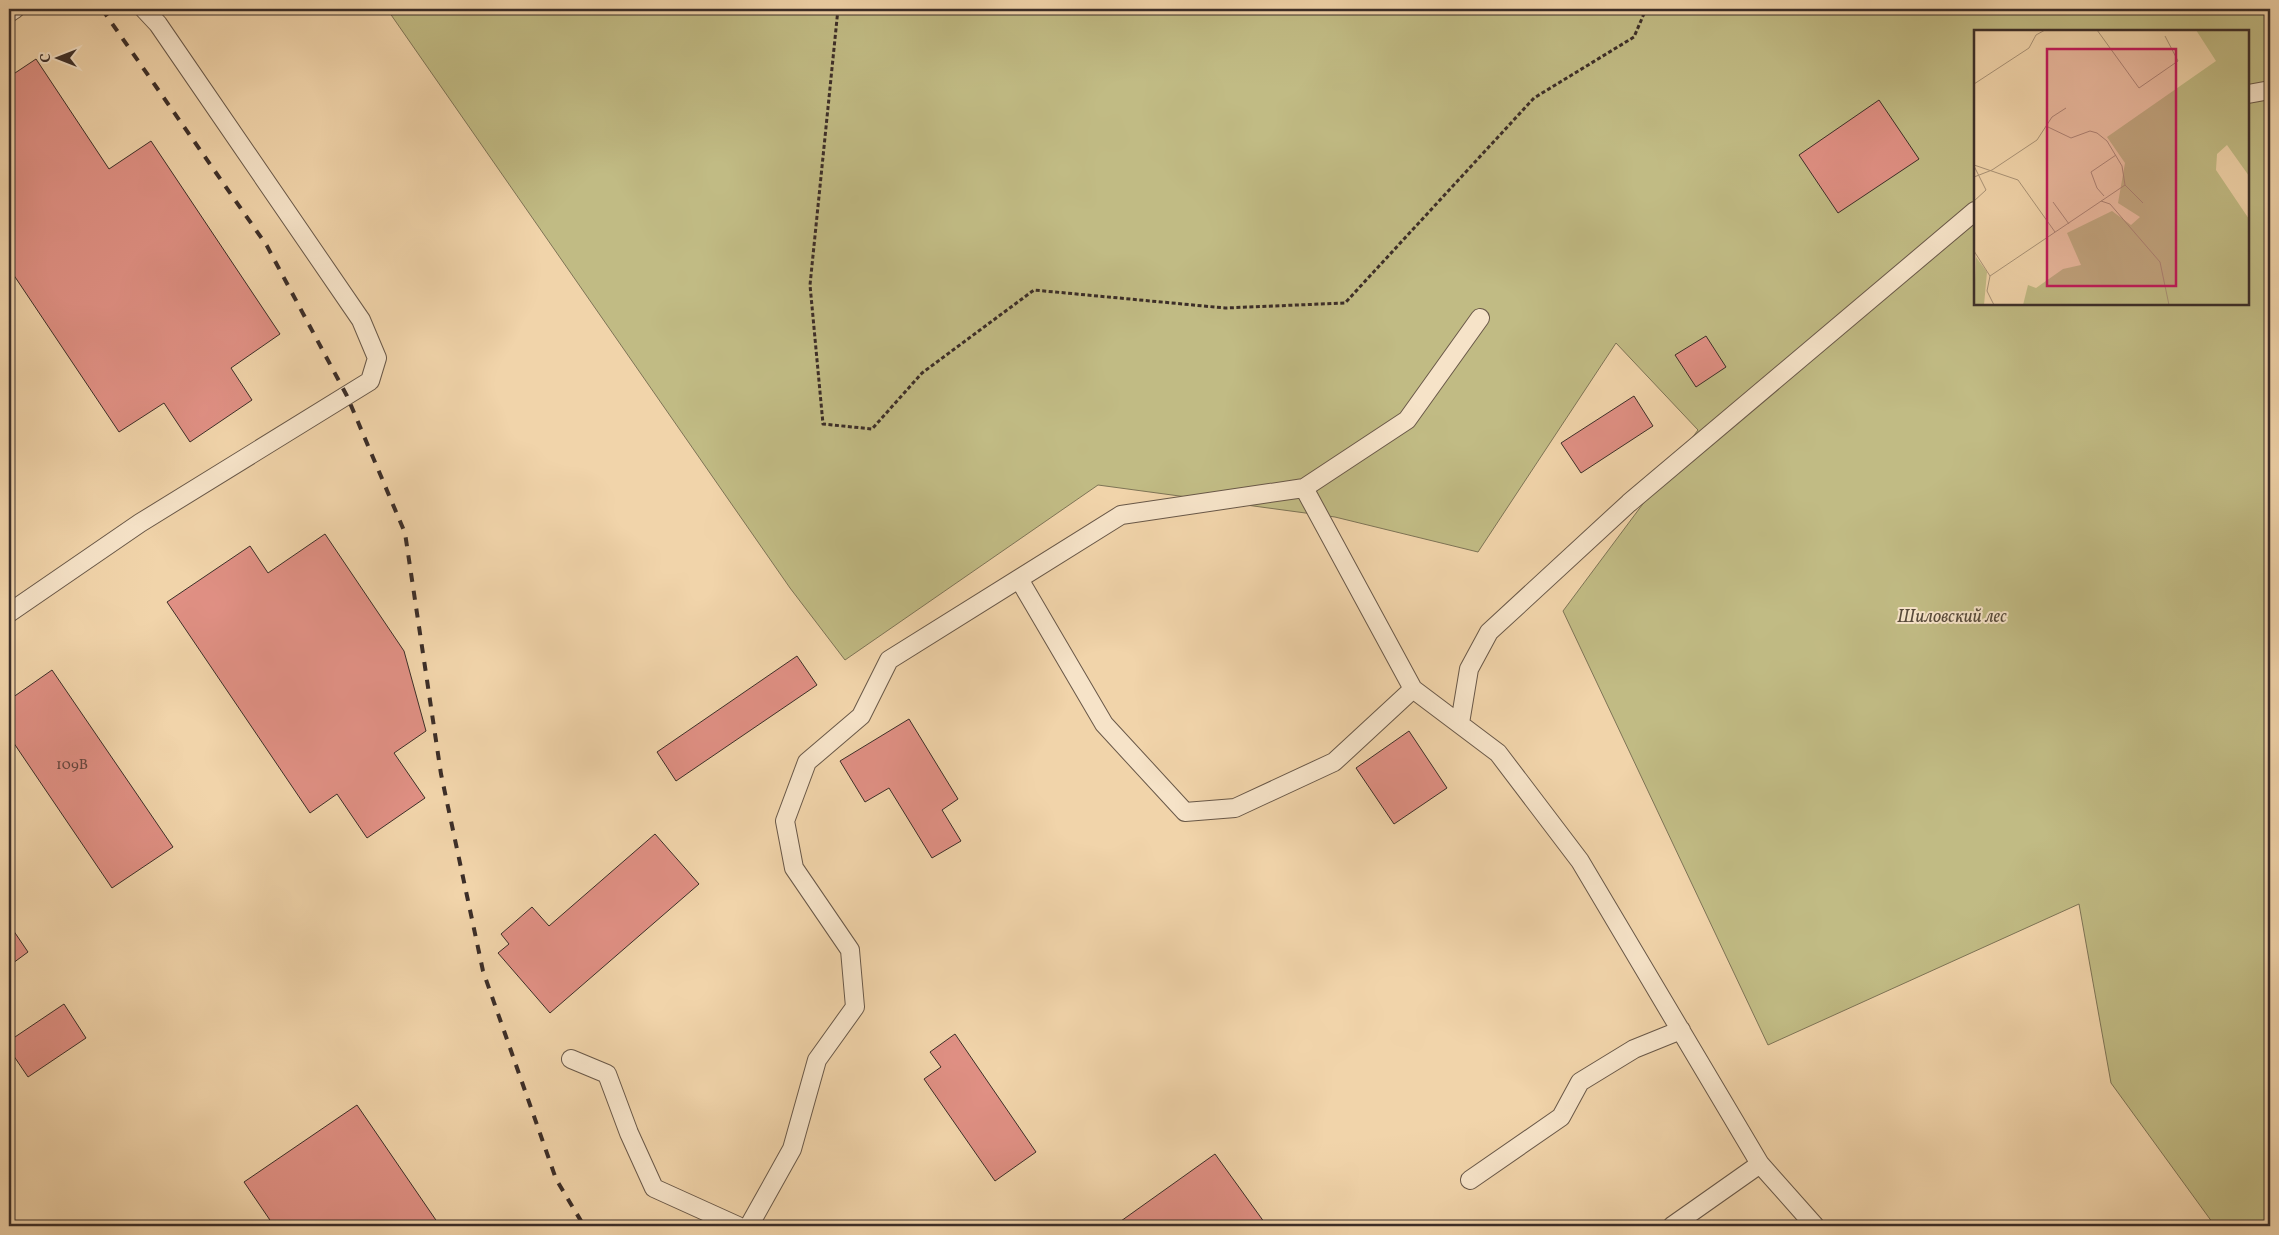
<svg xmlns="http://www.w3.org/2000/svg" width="2279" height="1235" viewBox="0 0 2279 1235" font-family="Vollkorn,serif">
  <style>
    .green { fill: #c1bb84; stroke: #7e7456; fill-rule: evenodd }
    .building { fill: #e09084; stroke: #3c2e28 }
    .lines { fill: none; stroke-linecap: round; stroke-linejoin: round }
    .lane-casing { stroke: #695848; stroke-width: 20 }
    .path { stroke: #3c2e28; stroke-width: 3; stroke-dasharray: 4 2.5; stroke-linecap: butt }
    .lane { stroke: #f6e3c8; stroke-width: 18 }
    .rail { stroke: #3c2e28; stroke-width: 4; stroke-dasharray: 9 9; stroke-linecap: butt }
    .labels { text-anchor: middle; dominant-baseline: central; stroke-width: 4; stroke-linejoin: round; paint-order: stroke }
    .number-label { font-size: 15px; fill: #65463f }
    .park-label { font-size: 18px; font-style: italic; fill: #574a3a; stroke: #f6e3c8 }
    .inset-road { fill: none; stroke: #a99276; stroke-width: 1 }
    .view { fill: #c2185b; fill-opacity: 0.15; stroke: #c2185b; stroke-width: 2.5 }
    .inset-edge { fill: none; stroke: #3c2e28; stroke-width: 2.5 }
  </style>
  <rect width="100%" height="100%" fill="#f1d4aa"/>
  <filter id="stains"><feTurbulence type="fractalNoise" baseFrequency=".004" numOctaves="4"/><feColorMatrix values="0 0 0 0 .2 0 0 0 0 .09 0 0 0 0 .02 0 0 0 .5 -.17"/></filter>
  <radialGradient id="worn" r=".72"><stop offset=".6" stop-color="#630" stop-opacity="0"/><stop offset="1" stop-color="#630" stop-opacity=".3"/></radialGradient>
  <path class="green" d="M387,9H2270V1226H2215L2111,1083L2079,904L1768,1045L1563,611L1698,430L1616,343L1478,552L1335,517L1098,485L845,660L790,588ZM1975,31H2248V304H1975Z"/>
  <path class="building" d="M36,59L109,169L151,141L280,334L231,368L252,400L190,442L164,403L119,432L9,268V77Z
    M1879,100L1919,159L1838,213L1799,155Z
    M1706,336L1726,367L1696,387L1675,355Z
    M1634,396L1653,426L1581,473L1561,443Z
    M325,534L404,651L426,731L394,753L425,798L367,838L337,794L310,813L167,602L250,546L268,573Z
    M797,656L817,685L676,781L657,752Z
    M52,670L173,847L112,888L9,736V700Z
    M909,719L958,799L942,810L961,841L932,858L889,788L865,802L840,761Z
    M1409,731L1447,788L1394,824L1356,768Z
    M655,834L699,884L550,1013L498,953L509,944L501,934L532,907L549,926Z
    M9,924L28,952L9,966Z
    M64,1004L86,1038L28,1077L9,1049V1041Z
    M955,1034L1036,1152L995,1181L924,1079L941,1067L930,1052Z
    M357,1105L440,1226H274L244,1182Z
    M1215,1154L1267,1226H1124L1121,1221Z"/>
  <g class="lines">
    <defs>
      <path id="lane" d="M9,13L15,9
        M2248,94L2270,90
        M1304,488L1413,689L1498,753L1580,861L1760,1164L1815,1226
        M1019,579L1104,724L1185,812L1235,808L1334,762L1413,689
        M9,613L140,523L370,381L377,358L361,320L158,24L144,9
        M1460,723L1469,669L1489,632L1629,503L1975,211
        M571,1059L607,1074L629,1133L654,1188L738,1226
        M1470,1180L1561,1117L1580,1082L1634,1049L1681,1030
        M749,1226L792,1149L817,1060L855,1007L850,950L794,868L785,821L807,762L861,716L889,660L1121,515L1304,488L1407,420L1480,318
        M1672,1226L1760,1164"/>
    </defs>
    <use href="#lane" class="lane-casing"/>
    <path class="path" d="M838,9L810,285L823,424L872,429L922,373L1034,290L1225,308L1345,303L1534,98L1634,37L1646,9"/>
    <use href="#lane" class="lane"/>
    <path class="rail" d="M102,9L267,246L347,396L405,533L441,774L483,971L556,1179L584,1226"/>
  </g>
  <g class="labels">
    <g class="number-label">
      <text x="72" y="765">109В</text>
    </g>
    <g class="park-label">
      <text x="1952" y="617">Шиловский лес</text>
    </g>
  </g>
  <g transform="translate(1974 30)">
    <rect width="275" height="275" fill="#f1d4aa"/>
    <path d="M222,0H275V146L253,115L243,124L242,140L275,189V275H49L54,255L62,258L89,239L107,235L93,203L138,181L157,195L166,187L144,173L151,133L133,107L242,31ZM2,227L13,242L10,275H0Z" fill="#c1bb84"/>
    <path class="inset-road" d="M123,0L165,58L204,31L191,6M0,54L55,18L62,5L71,0M74,97L97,108L116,101L123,103L133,111L148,136L151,155L169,173M0,135L44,150L81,202M0,136L12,160L0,171M0,147L18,140L63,110L78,87L92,78M130,166L123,158L117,142L142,125M127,171L136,174L186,232L195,275M79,172L95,194M0,221L16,246L13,261L20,275M16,246L151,155"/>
    <path class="view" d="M73,19H202V256H73Z"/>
    <rect width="275" height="275" class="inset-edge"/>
  </g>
  <rect width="2279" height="1235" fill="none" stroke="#f1d4aa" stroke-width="30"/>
  <rect x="10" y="10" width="2259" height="1215" fill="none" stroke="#3c2e28" stroke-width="2.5"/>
  <rect x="15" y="15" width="2249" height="1205" fill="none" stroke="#3c2e28"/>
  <g transform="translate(58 58) rotate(270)" stroke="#f6e3c8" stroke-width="4" paint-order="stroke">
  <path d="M0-4L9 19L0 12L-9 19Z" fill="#3c2e28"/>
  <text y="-8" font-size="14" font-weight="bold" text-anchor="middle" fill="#3c2e28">С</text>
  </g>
  <rect width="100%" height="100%" filter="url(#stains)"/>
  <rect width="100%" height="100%" fill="url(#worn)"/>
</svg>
